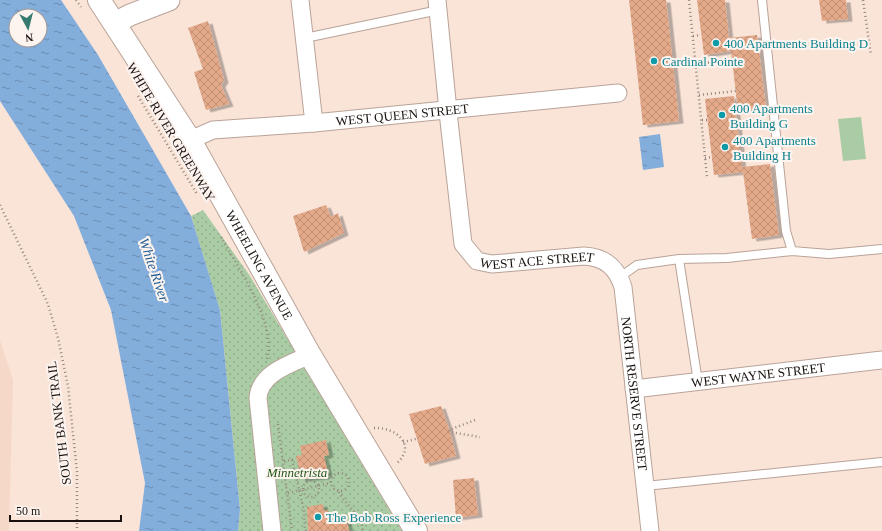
<svg xmlns="http://www.w3.org/2000/svg" width="882" height="531" viewBox="0 0 882 531" font-family="Georgia,serif">
  <style>
    .built { fill: #f6d8c8 }
    .grass { fill: url(#grass-dots) }
    .pitch { fill: #aacca4 }
    .water { fill: url(#water-ripples); fill-rule: evenodd }
    .building { fill: url(#building-cross-hatch); filter: url(#shadow) }
    .lines { fill: none; stroke-linecap: round; stroke-linejoin: round }
    .service-casing { stroke: #b9a398; stroke-width: 10 }
    .minor-casing { stroke: #b9a398; stroke-width: 19 }
    .tertiary-casing { stroke: #b9a398; stroke-width: 23 }
    .secondary-casing { stroke: #b9a398; stroke-width: 24 }
    .path { stroke: #95867d; stroke-width: 2.5; stroke-dasharray: 1 3; stroke-linecap: butt }
    .service { stroke: #fff; stroke-width: 8 }
    .minor { stroke: #fff; stroke-width: 17 }
    .tertiary { stroke: #fff; stroke-width: 21 }
    .secondary { stroke: #fff; stroke-width: 22 }
    .culture-dot { fill: #0f9aa8; stroke: #fdf4ef; stroke-width: 1.5 }
    .labels { text-anchor: middle; dominant-baseline: central; stroke-width: 4; stroke-linejoin: round; paint-order: stroke }
    .culture-label { font-size: 13px; fill: #0d838f; stroke: #fdf4ef; text-anchor: start }
    .street-label { font-size: 13px; fill: #18110d; stroke: #fdf4ef }
    .park-label { font-size: 13px; font-style: italic; fill: #1f5615; stroke: #fdf4ef }
    .water-label { font-size: 14px; font-style: italic; fill: #1c5a93; stroke: #fdf4ef }
  </style>
  <defs>
    <pattern id="grass-dots" width="8" height="8" patternUnits="userSpaceOnUse"><rect width="8" height="8" fill="#aacca4"/><path d="M2 2h.1M6 6h.1" fill="none" stroke="#92ae8c" stroke-width="1.8" stroke-linecap="round"/></pattern>
    <pattern id="water-ripples" width="26" height="14" patternUnits="userSpaceOnUse"><rect width="26" height="14" fill="#83aedc"/><path d="M2 4q2-2 4 0t4 0M15 11q2-2 4 0t4 0" fill="none" stroke="#6a8cb1"/></pattern>
    <pattern id="building-cross-hatch" width="8" height="8" patternUnits="userSpaceOnUse"><rect width="8" height="8" fill="#e3a989"/><path d="M0 0l8 8M0 8l8-8" fill="none" stroke="#c29075"/></pattern>
    <filter id="shadow"><feDropShadow dx="4.5" dy="2.5" stdDeviation="0" flood-color="#0004"/></filter>
  </defs>
  <rect width="100%" height="100%" fill="#fae4d8"/>
  <path class="built" d="M0,340L13,380L9,531H0Z"/>
  <path class="grass" d="M203,210L250,276L402,531H238L240,510L220,310L191,216Z"/>
  <path class="pitch" d="M861,117L866,159L843,161L838,119Z"/>
  <path class="water" d="M0,0H61L98,55L191,216L220,310L240,510L238,531H139L145,483L111,310L74,216L0,101ZM16,16H40V40H16Z
    M660,134L664,167L643,170L639,137Z"/>
  <path class="building" d="M629,0H666L679,121L643,125Z
    M697,0H725L729,38L757,35L766,108L738,111L731,51L704,55Z
    M819,0H846L848,19L822,21Z
    M208,21L224,80L221,85L229,104L206,110L194,72L203,69L188,28Z
    M734,96L742,167L770,164L779,235L752,239L743,172L714,175L705,99Z
    M326,205L331,217L338,213L344,233L304,252L293,216Z
    M441,406L450,432L456,456L425,464L409,414Z
    M326,440L329,455L324,456L328,473L325,477L301,479L296,456L302,455L300,446Z
    M474,478L478,515L456,518L453,480Z
    M323,504L324,511L328,510L330,522L347,520L349,531H308L307,507Z"/>
  <g class="lines">
    <defs>
      <path id="service" d="M762,0L786,231L792,251
        M305,38L439,10
        M679,259L698,382
        M620,277L637,265L679,259L727,258L792,251L829,254L882,249
        M645,486L882,462"/>
      <g id="minor">
        <path d="M300,0L314,123"/>
        <path id="s1" d="M437,0L449,121L463,244L477,261L492,264L584,256C605,257 617,268 623,287L650,531"/>
        <path id="s2" d="M190,140L213,130L314,123L618,93"/>
        <path id="s3" d="M634,389L882,360"/>
        <path d="M272,531L258,398C260,373 290,364 310,355"/>
      </g>
      <path id="tertiary" d="M115,23L130,15L169,0"/>
      <g id="secondary">
        <path id="s4" d="M99,0L190,140L310,355L416,531"/>
      </g>
    </defs>
    <use href="#service" class="service-casing"/>
    <use href="#minor" class="minor-casing"/>
    <use href="#tertiary" class="tertiary-casing"/>
    <use href="#secondary" class="secondary-casing"/>
    <path class="path" d="M76,0L81,7
      M689,0L707,177
      M863,0L871,55
      M693,36L701,35
      M696,64L732,60
      M699,95L736,91
      M138,96L197,194
      M702,120H708
      M705,158L712,157
      M0,205L48,304L58,338L68,386L77,472V531
      M221,237C238,268 277,323 267,359
      M475,420L449,430L450,432L480,437
      M278,424L292,531
      M374,428C396,427 417,445 397,463
      M403,442L416,439
      M292,460L304,511L305,531
      M284,461L296,459
      M331 482a9 9 0 1 1 18 0a9 9 0 1 1-18 0Z
      M303 489a8 8 0 1 1 16 0a8 8 0 1 1-16 0Z
      M339,492C345,504 363,517 363,531
      M288,493L330,483"/>
    <use href="#service" class="service"/>
    <use href="#minor" class="minor"/>
    <use href="#tertiary" class="tertiary"/>
    <use href="#secondary" class="secondary"/>
  </g>
  <g class="culture-dot">
    <circle cx="716" cy="43" r="4"/>
    <circle cx="654" cy="61" r="4"/>
    <circle cx="722" cy="115" r="4"/>
    <circle cx="725" cy="147" r="4"/>
    <circle cx="318" cy="517" r="4"/>
  </g>
  <g class="labels">
    <g class="culture-label">
      <text x="724" y="43">400 Apartments Building D</text>
      <text x="662" y="61">Cardinal Pointe</text>
      <text x="730" y="108">400 Apartments<tspan x="730" dy="15">Building G</tspan></text>
      <text x="733" y="140">400 Apartments<tspan x="733" dy="15">Building H</tspan></text>
      <text x="326" y="517">The Bob Ross Experience</text>
    </g>
    <g class="street-label">
      <text stroke="none"><textPath href="#s2" startOffset="215">WEST QUEEN STREET</textPath></text>
      <text transform="translate(171 132) rotate(59)">WHITE RIVER GREENWAY</text>
      <text stroke="none"><textPath href="#s1" startOffset="328">WEST ACE STREET</textPath></text>
      <text stroke="none"><textPath href="#s4" startOffset="310">WHEELING AVENUE</textPath></text>
      <text stroke="none"><textPath href="#s3" startOffset="125">WEST WAYNE STREET</textPath></text>
      <text stroke="none"><textPath href="#s1" startOffset="536">NORTH RESERVE STREET</textPath></text>
      <text transform="translate(59 423) rotate(-97)">SOUTH BANK TRAIL</text>
    </g>
    <g class="park-label">
      <text x="297" y="472">Minnetrista</text>
    </g>
    <g class="water-label">
      <text transform="translate(154 270) rotate(71)">White River</text>
    </g>
  </g>
  <g transform="translate(28 28) rotate(173)"><circle r="19" fill="#fdf4ef" stroke="#a19995"/>
  <path d="M0-3L7 15L0 10L-7 15Z" fill="#377b6f"/>
  <text y="-6" font-size="11" font-weight="bold" text-anchor="middle" fill="#18110d">N</text>
  </g>
  <path d="M10 515v6h111v-6" fill="none" stroke="#18110d" stroke-width="2"/>
  <text x="16" y="515" font-size="12" fill="#18110d" stroke="#fdf4ef" stroke-width="3" paint-order="stroke">50 m</text>
</svg>
